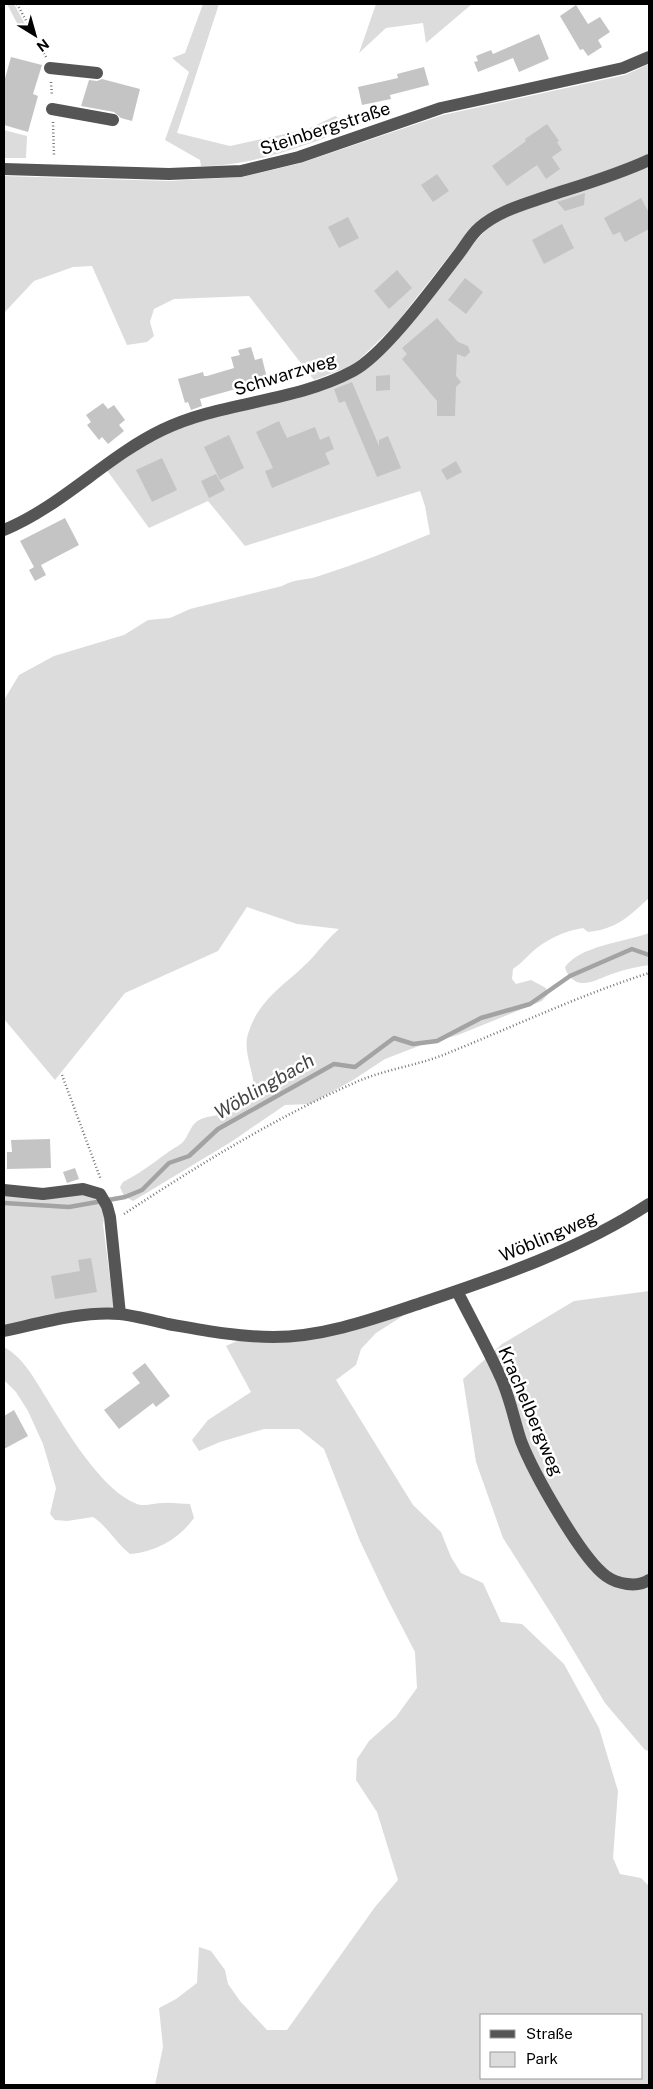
<svg xmlns="http://www.w3.org/2000/svg" width="653" height="2089" viewBox="0 0 653 2089" font-family="'Public Sans',sans-serif">
  <style>
    .green { fill: #dcdcdc; fill-rule: evenodd }
    .lines { fill: none; stroke-linecap: round; stroke-linejoin: round }
    .stream { stroke: #a3a3a3; stroke-width: 4.5 }
    .building { fill: #c4c4c4 }
    .path { stroke: #777; stroke-width: 2.5; stroke-dasharray: 1 2.5; stroke-linecap: butt }
    .minor { stroke: #555; stroke-width: 12 }
    .labels { text-anchor: middle; dominant-baseline: central; stroke-width: 5; stroke-linejoin: round; paint-order: stroke }
    .street-label { font-size: 18px; fill: #000; stroke: #fff }
    .water-label { font-size: 19px; font-style: italic; fill: #444; stroke: #fff }
  </style>
  <rect width="100%" height="100%" fill="#fff"/>
  <path class="green" d="M7,4H14L25,24L19,27Z
    M203,4H219L177,133L230,146L308,129L335,116L355,127C305,145 255,166 201,166L200,160L165,140L189,72L172,58L185,53Z
    M376,4H472L426,43L423,23L386,28L359,53Z
    M649,64V154L629,163L532,196L453,251L395,325L362,357L351,366L314,380L249,296L174,299L154,309L150,322L154,336L147,342L127,345L92,266L73,267L34,281L4,313V176L169,181L242,177L301,163L443,115L625,75Z
    M4,130L27,136L26,158H4Z
    M649,164V898C628,917 617,929 588,932L583,928C564,931 545,940 531,953C525,959 520,964 513,969L512,979L516,984L531,980L546,988L548,994L542,1001L458,1035L424,1044L385,1059L353,1080L310,1104L285,1105L231,1142L133,1201L124,1196L120,1187L123,1182C139,1174 153,1163 167,1153C172,1149 179,1146 183,1142C190,1134 190,1124 201,1119C217,1113 238,1116 250,1100C262,1084 241,1056 248,1034C259,997 289,983 313,957C321,947 329,938 339,929L297,924L247,907L218,951L125,993L55,1080L4,1019V700L19,675L54,656L124,635L148,620L170,618L190,609L282,586C296,578 307,581 322,575C359,563 394,549 430,534L425,506L420,491L245,546L208,501L149,528L106,469L163,433L355,374L493,222Z
    M649,933V965C637,967 626,969 615,973C604,976 592,984 581,983C574,983 566,974 565,967C580,946 624,942 649,933Z
    M83,1194L97,1199L105,1214L103,1224L114,1309L4,1326V1196Z
    M649,1291V1751L645,1750L605,1703L554,1618L503,1538L476,1462L463,1379L502,1344L574,1301Z
    M409,1312L376,1333L361,1349L356,1365L336,1380L413,1505L441,1532L451,1557L461,1573L483,1583L501,1622L522,1624L564,1664L599,1728L618,1791L613,1858L620,1874L641,1878L649,1886V2085H155L163,2047L159,2008L176,1999L197,1983L199,1947L211,1951L225,1970L228,1984L240,2001L267,2030H287L375,1907L398,1880L377,1812L356,1780L357,1759L369,1741L396,1717L417,1688L415,1652L388,1600L360,1541L324,1449L299,1429H264L220,1442L199,1451L192,1440L208,1420L251,1392L226,1346L239,1340ZM482,2015H642V2078H482Z
    M4,1347C24,1358 35,1380 47,1399C66,1430 102,1491 137,1504C144,1507 155,1503 163,1503C172,1502 181,1504 190,1504L194,1518C179,1539 156,1552 130,1554C116,1543 108,1527 93,1517L67,1521L55,1520L50,1514L56,1488L43,1444L28,1411L16,1392L4,1380Z"/>
  <g class="lines">
    <path class="stream" d="M4,1203L69,1207L125,1197L142,1190L169,1163L189,1156L218,1129L334,1064L355,1067L394,1038L413,1044L437,1041L481,1018L530,1004L570,976L632,949L649,955"/>
  </g>
  <path class="building" d="M576,5L588,24L600,17L610,32L598,40L602,47L588,56L583,49L580,50L560,16Z
    M539,34L549,59L519,72L513,58L478,72L474,62L478,61L476,56L491,50L493,54Z
    M11,57L42,65L33,94L38,96L28,132L4,125V82Z
    M424,67L429,85L390,95L391,99L362,105L358,87L398,78L397,74Z
    M102,79L140,89L132,121L121,118L114,112L81,106L89,80L97,81Z
    M547,124L559,141L557,142L562,150L552,157L560,169L546,179L537,165L507,186L492,166L526,141L525,139Z
    M437,174L449,191L433,202L421,185Z
    M585,193L584,205L565,211L557,202Z
    M641,198L649,213V229L625,242L620,232L613,235L604,218Z
    M348,217L359,238L339,248L328,227Z
    M562,224L574,248L544,264L532,240Z
    M397,270L412,288L389,309L374,291Z
    M465,278L483,292L466,314L448,300Z
    M437,318L458,342L468,346L470,352L465,357L457,354L456,376L461,382L456,387L455,416H437V401L402,359L407,354L402,348Z
    M251,347L255,360L262,358L267,378L243,384V387L200,399L202,406L191,410L188,402L185,403L178,379L203,372L204,376H207L234,368L231,357L240,355L238,350Z
    M390,375V390L376,391V376Z
    M352,382L379,446V440L388,436L401,468L377,477L345,401L339,403L334,389Z
    M103,403L108,409L114,405L125,420L119,425L124,431L108,444L102,437L99,440L87,425L91,422L86,415Z
    M279,421L287,438L315,427L320,440L329,436L334,449L325,453L330,464L272,488L265,471L273,468L256,432Z
    M229,435L244,468L220,480L204,447Z
    M162,458L177,490L152,502L136,470Z
    M456,461L462,472L447,480L441,470Z
    M216,474L225,490L209,498L201,481Z
    M65,518L79,545L41,565L46,575L35,581L29,570L34,567L20,541Z
    M50,1139L51,1168L7,1169V1152H12L11,1140Z
    M75,1168L79,1179L67,1183L63,1172Z
    M91,1258L97,1292L55,1299L51,1276L80,1271L78,1260Z
    M145,1363L170,1396L156,1407L153,1403L119,1429L104,1410L140,1383L132,1373Z
    M14,1410L28,1436L4,1449V1416Z"/>
  <g class="lines">
    <path class="path" d="M17,4L46,57
      M51,82L52,96
      M53,122L54,156
      M62,1075L101,1180
      M124,1214C197,1166 273,1119 354,1083C384,1069 418,1066 448,1053C515,1026 580,995 649,973"/>
    <path class="minor" d="M50,68L97,73
      M52,109L113,120
      M4,169L169,174L241,171L299,157L441,108L623,68L649,57
      M4,530C62,506 106,457 162,430C222,401 293,403 353,371C385,354 434,286 458,255C465,246 470,236 479,228C498,211 525,204 548,196C582,185 617,175 649,160
      M4,1190L43,1194L83,1189L100,1194L107,1206L110,1217L120,1314
      M457,1291C471,1319 487,1347 500,1376C510,1397 514,1420 521,1441C533,1472 581,1558 606,1576C617,1584 637,1588 649,1580
      M4,1331C41,1323 81,1311 120,1314C136,1316 152,1320 168,1324C202,1330 238,1337 273,1337C325,1337 376,1318 424,1302C502,1276 580,1249 649,1204"/>
  </g>
  <g class="labels">
    <g class="street-label">
      <text transform="translate(325 128) rotate(-18)">Steinbergstraße</text>
      <text transform="translate(285 374) rotate(-17)">Schwarzweg</text>
      <text transform="translate(548 1236) rotate(-23)">Wöblingweg</text>
      <text transform="translate(531 1411) rotate(67)">Krachelbergweg</text>
    </g>
    <g class="water-label">
      <text transform="translate(264 1086) rotate(-30)">Wöblingbach</text>
    </g>
  </g>
  <rect width="653" height="2089" fill="none" stroke="#000000" stroke-width="10"/>
  <rect x="480" y="2014" width="162" height="65" fill="#ffffff" stroke="#999999"/>
  <rect x="490" y="2030" width="25" height="8" fill="#555555" stroke="#999999"/>
  <text x="526" y="2039" font-size="15" fill="#000000">Straße</text>
  <rect x="490" y="2052" width="25" height="15" fill="#dcdcdc" stroke="#999999"/>
  <text x="526" y="2064" font-size="15" fill="#000000">Park</text>
  <g transform="translate(35 35) rotate(143)" stroke="#ffffff" stroke-width="4" paint-order="stroke">
  <path d="M0-4L9 19L0 12L-9 19Z" fill="#000000"/>
  <text y="-8" font-size="14" font-weight="bold" text-anchor="middle" fill="#000000">N</text>
  </g>
</svg>
